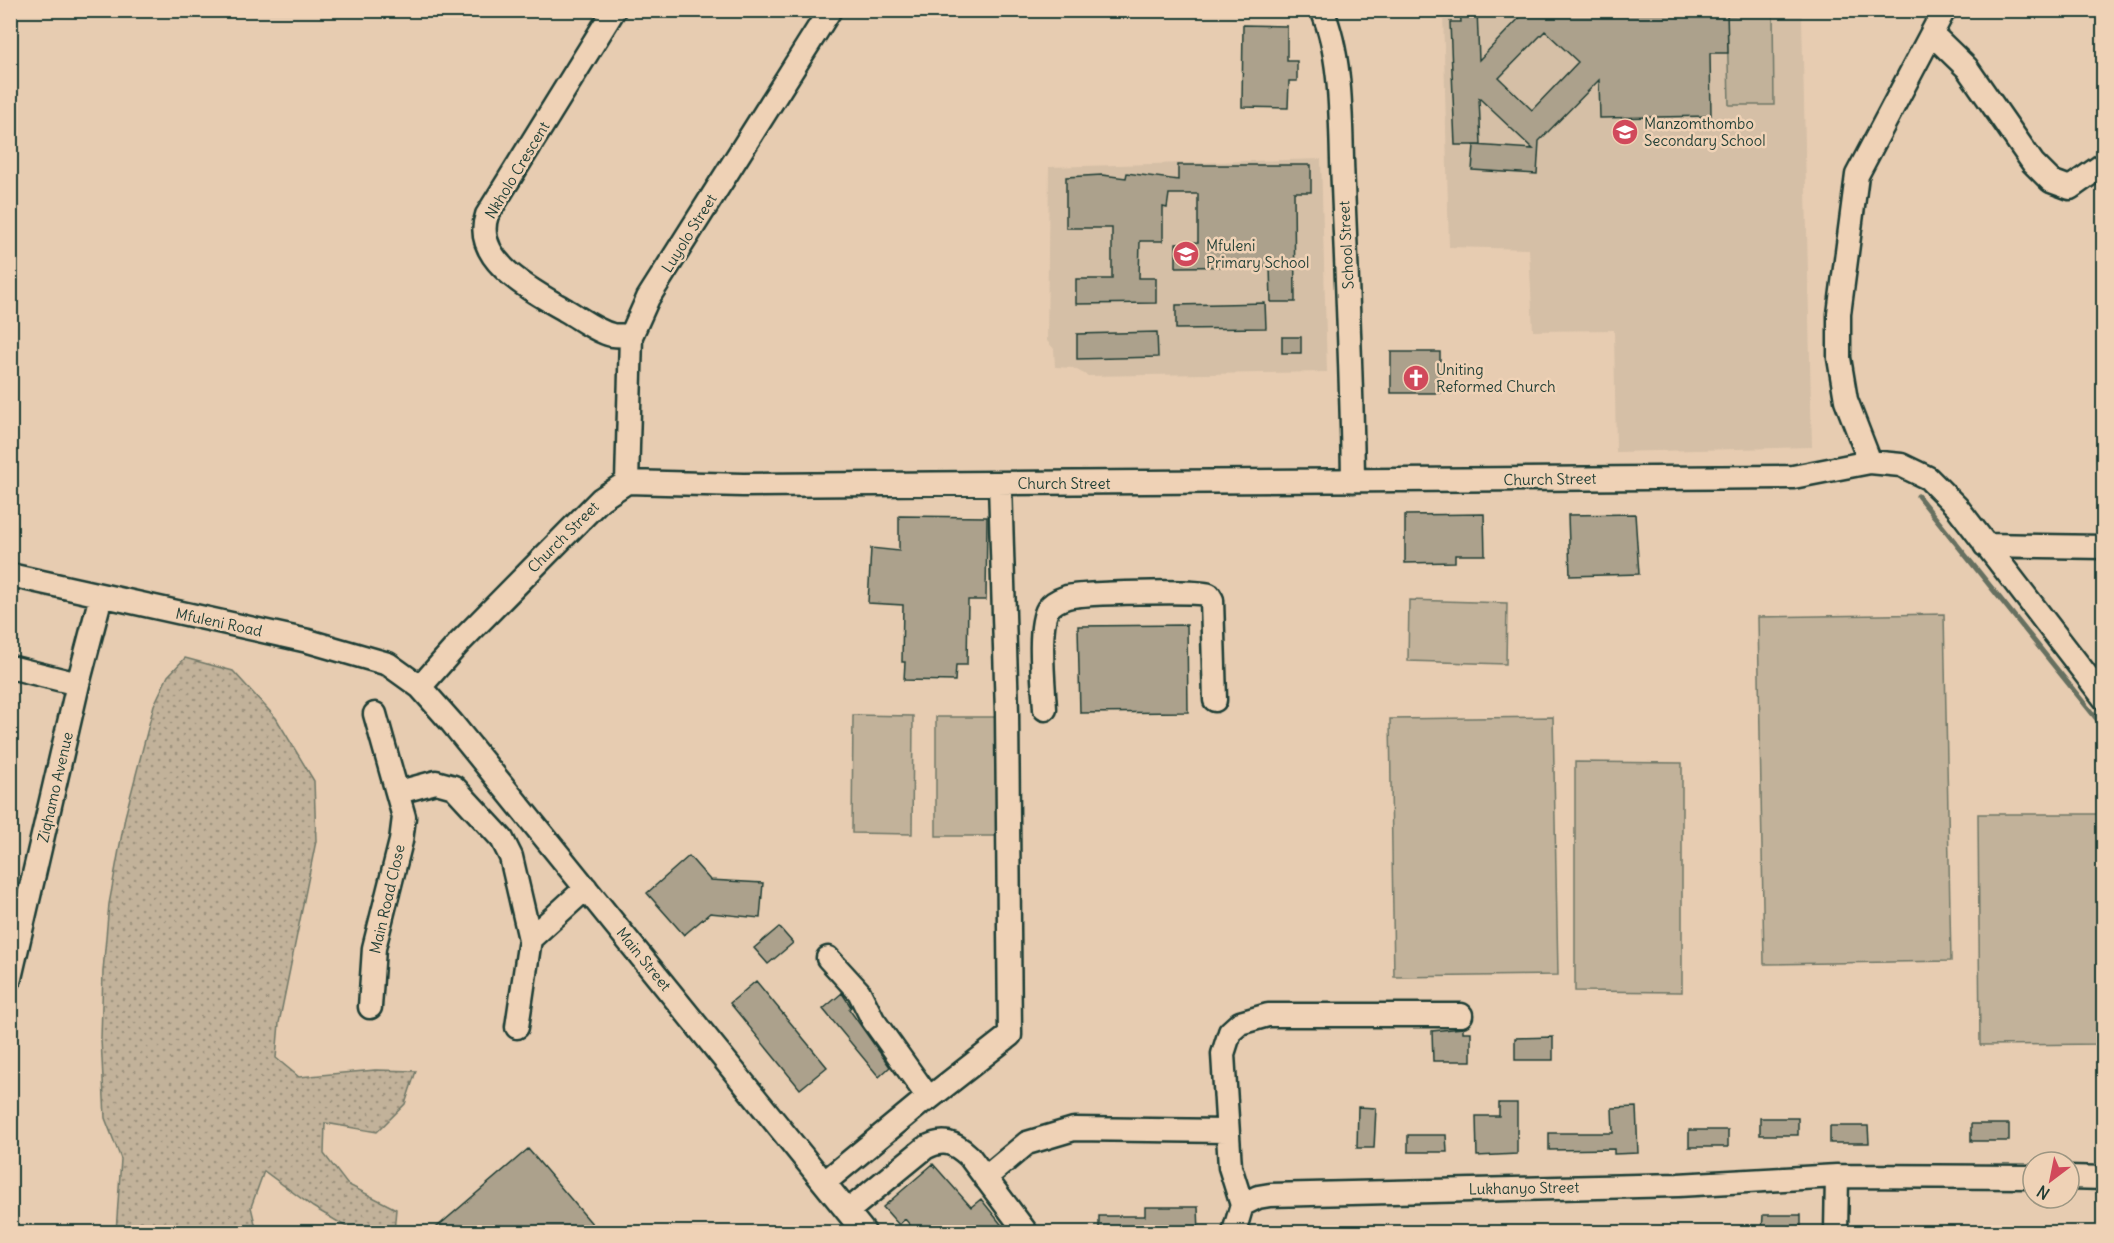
<svg xmlns="http://www.w3.org/2000/svg" width="2114" height="1243" viewBox="0 0 2114 1243" font-family="Delius,sans-serif">
  <style>
    .built { fill: #d5bfa6 }
    .grass { fill: url(#grass-dots); stroke: #707867; stroke-width: 1.5 }
    .garden { fill: #c2b29a; stroke: #707867; stroke-width: 1.5 }
    .lines { fill: none; stroke-linecap: round; stroke-linejoin: round }
    .stream { stroke: #666f60; stroke-width: 5 }
    .building { fill: #aca18c; stroke: #1f3d34; stroke-width: 1.5; fill-rule: evenodd }
    .minor-casing { stroke: #1f3d34; stroke-width: 27 }
    .minor { stroke: #efd2b6; stroke-width: 22 }
    .labels { text-anchor: middle; dominant-baseline: central; stroke-width: 5; stroke-linejoin: round; paint-order: stroke }
    .poi-label { font-size: 15px; fill: #1f3d34; stroke: #efd2b6; text-anchor: start }
    .street-label { font-size: 15px; fill: #1f3d34; stroke: #efd2b6 }
  </style>
  <defs>
    <pattern id="grass-dots" width="8" height="8" patternUnits="userSpaceOnUse" patternTransform="scale(1.5)"><rect width="8" height="8" fill="#c2b29a"/><path d="M2 2h.1M6 6h.1" fill="none" stroke="#9d927e" stroke-width="1.8" stroke-linecap="round"/></pattern>
  </defs>
  <rect width="100%" height="100%" fill="#e7ccb1"/>
  <filter id="ink" filterUnits="userSpaceOnUse"><feTurbulence type="fractalNoise" baseFrequency=".0167" numOctaves="2"/><feDisplacementMap in="SourceGraphic" scale="12" xChannelSelector="R" yChannelSelector="G"/><feConvolveMatrix kernelMatrix="1 2 1 2 8 2 1 2 1" color-interpolation-filters="sRGB"/></filter>
  <g filter="url(#ink)">
    <path class="built" d="M1796,10L1802,17L1812,447L1616,452L1614,330L1533,331L1529,249L1449,247L1443,11Z
      M1321,159L1327,372L1088,376L1073,368L1055,367L1054,349L1047,341L1049,167Z"/>
    <path class="grass" d="M185,658L233,671L276,718L314,781L316,841L279,1023L276,1058L299,1077L375,1070L416,1071L405,1104L377,1132L325,1123L324,1154L347,1184L396,1209L394,1232H355L313,1207L264,1171L251,1207L257,1232H116L121,1159L105,1118L101,1039L103,971L109,904L125,817L154,705L168,676Z"/>
    <path class="garden" d="M1773,15L1774,105H1729L1727,16Z
      M1409,600L1507,603L1506,664L1408,661Z
      M1944,614L1951,961L1764,964L1758,617Z
      M853,715L913,716L912,834L852,833Z
      M936,717H998V836H936Z
      M1553,717L1558,975L1394,977L1390,719Z
      M1575,762L1682,763V992L1575,991Z
      M1978,814H2103V1044L1980,1045Z"/>
    <g class="lines">
      <path class="stream" d="M1918,496L2104,728"/>
    </g>
    <path class="building" d="M1460,10H1477L1479,60L1527,10H1727L1728,53H1710L1711,116L1600,118L1599,80L1539,141L1537,174L1472,170L1474,145L1533,149L1479,98L1481,145H1455L1450,22H1461ZM1545,31L1578,62L1532,110L1499,78Z
      M1243,25L1287,26V61H1297V81H1289L1288,108L1242,107Z
      M1178,165H1311V192H1294L1295,302H1271L1270,266L1176,267V243L1198,242V194H1169L1167,208L1163,207V241H1140L1139,278H1156V303L1076,304V279H1112V228H1066V177L1102,175L1126,178L1127,173L1178,180Z
      M1265,303L1266,328L1176,329V305Z
      M1157,332L1158,357L1077,359V334Z
      M1282,337H1301V353H1282Z
      M1391,352H1440V393H1391Z
      M1484,514L1485,555H1455V562L1405,563V515Z
      M1635,514L1639,574L1570,576L1568,515Z
      M899,516L987,517L986,600H968L967,665H956L955,681L904,680L905,662H902L903,605L868,603L871,548L899,551Z
      M1187,625L1188,712L1080,713L1078,626Z
      M689,856L710,880L763,883L760,918L710,913L684,935L647,893Z
      M779,927L793,943L768,964L754,948Z
      M756,981L827,1067L800,1089L730,1003Z
      M842,993L851,1007L849,1009L890,1067L879,1077L823,1009Z
      M1463,1028V1032H1471V1061H1433L1432,1031Z
      M1553,1037V1060H1515V1038Z
      M1499,1103H1517V1154L1477,1156L1476,1116H1499Z
      M1358,1107L1376,1108L1374,1148H1357Z
      M1636,1107L1638,1153L1614,1154V1149L1549,1150V1133H1613L1612,1108Z
      M1760,1118H1798V1135H1760Z
      M1971,1124H2009V1141H1971Z
      M1830,1126H1868L1869,1143H1830Z
      M1689,1130H1728V1147H1689Z
      M1408,1135H1446L1447,1152H1408Z
      M528,1149L600,1233H430Z
      M933,1164L971,1207L981,1199L1008,1233H917L905,1219L899,1225L883,1207Z
      M1145,1207H1198L1199,1233H1099V1216H1145Z
      M1763,1215H1801V1232L1762,1233Z"/>
    <g class="lines">
      <defs>
        <path id="minor" d="M614,10L487,215C471,261 535,292 567,311C581,319 596,331 612,335C618,336 625,335 631,336
          M1322,10C1344,61 1340,131 1343,186C1347,284 1352,383 1353,481
          M1932,34L1967,68L2033,163L2051,181L2070,188L2104,164
          M1870,462L1846,400L1839,358V314L1857,175L1944,10
          M627,482L631,336L648,298L830,10
          M1985,545L2104,547
          M10,575L308,641L388,664L420,687L452,723L864,1232
          M10,667L78,684
          M420,687L459,643L601,499L627,482L743,485L1793,477L1870,462L1901,465L1928,478L1957,507L2104,698
          M1045,709C1044,687 1037,627 1048,609C1052,603 1061,599 1067,597C1084,593 1196,590 1209,595L1212,600L1215,700
          M399,792L436,782L454,787L502,839L511,857L530,939L517,1027
          M530,939L586,888
          M10,978L78,684L101,596
          M370,1007L374,948L401,841L404,817L375,714
          M927,1100L1010,1035L1007,713L1000,484
          M2069,1177L2104,1178
          M985,1178L1027,1143L1074,1129L1226,1131
          M825,1182L928,1097L873,1020L859,992L828,958
          M1242,1205L1230,1167L1223,1054L1230,1032L1240,1023L1268,1015H1461
          M848,1211L925,1148C943,1138 954,1142 969,1156L1026,1232
          M1234,1232L1242,1205L1258,1197L1270,1195L1678,1185L1837,1176L2033,1177
          M1836,1232L1837,1176"/>
      </defs>
      <use href="#minor" class="minor-casing"/>
      <use href="#minor" class="minor"/>
    </g>
  </g>
  <defs>
    <symbol id="school-disc" viewBox="-11 -11 22 22"><circle r="9.5" fill="#d1495b" stroke="#efd2b6"/><path d="M0-5L7-2L0 1L-7-2ZM-4 1L0 2.5L4 1V4Q0 6-4 4Z" fill="#fff"/></symbol>
    <symbol id="church-disc" viewBox="-11 -11 22 22"><circle r="9.5" fill="#d1495b" stroke="#efd2b6"/><path d="M-1.2-6h2.4v3.5h3.3v2.4h-3.3V6h-2.4V-.1h-3.3v-2.4h3.3Z" fill="#fff"/></symbol>
  </defs>
  <g fill-rule="evenodd">
    <use href="#school-disc" x="1610" y="117" width="30" height="30"/>
    <use href="#school-disc" x="1171" y="239" width="30" height="30"/>
    <use href="#church-disc" x="1401" y="363" width="30" height="30"/>
  </g>
  <g class="labels">
    <g class="poi-label">
      <text x="1644" y="123">Manzomthombo<tspan x="1644" dy="17">Secondary School</tspan></text>
      <text x="1206" y="245">Mfuleni<tspan x="1206" dy="17">Primary School</tspan></text>
      <text x="1436" y="369">Uniting<tspan x="1436" dy="17">Reformed Church</tspan></text>
    </g>
    <g class="street-label">
      <text transform="translate(517 170) rotate(-59)">Nkholo Crescent</text>
      <text transform="translate(689 233) rotate(-58)">Luyolo Street</text>
      <text transform="translate(1346 245) rotate(-93)">School Street</text>
      <text transform="translate(1550 479) rotate(-1)">Church Street</text>
      <text x="1064" y="483">Church Street</text>
      <text transform="translate(563 537) rotate(-45)">Church Street</text>
      <text transform="translate(219 622) rotate(12)">Mfuleni Road</text>
      <text transform="translate(55 787) rotate(-77)">Ziqhamo Avenue</text>
      <text transform="translate(387 899) rotate(-77)">Main Road Close</text>
      <text transform="translate(644 959) rotate(51)">Main Street</text>
      <text transform="translate(1524 1188) rotate(-1)">Lukhanyo Street</text>
    </g>
  </g>
  <rect width="2114" height="1243" fill="none" stroke="#efd2b6" stroke-width="36"/>
  <rect x="18" y="18" width="2078" height="1207" fill="none" stroke="#1f3d34" stroke-width="2" filter="url(#ink)"/>
  <g transform="translate(2051 1180) rotate(212)"><circle r="28" fill="#efd2b6" stroke="#9c9682" stroke-width="1.5"/>
  <path d="M0-4.5L10 22L0 15L-10 22Z" fill="#d1495b"/>
  <text y="-9" font-size="16" font-weight="bold" text-anchor="middle" fill="#1f3d34">N</text>
  </g>
</svg>
